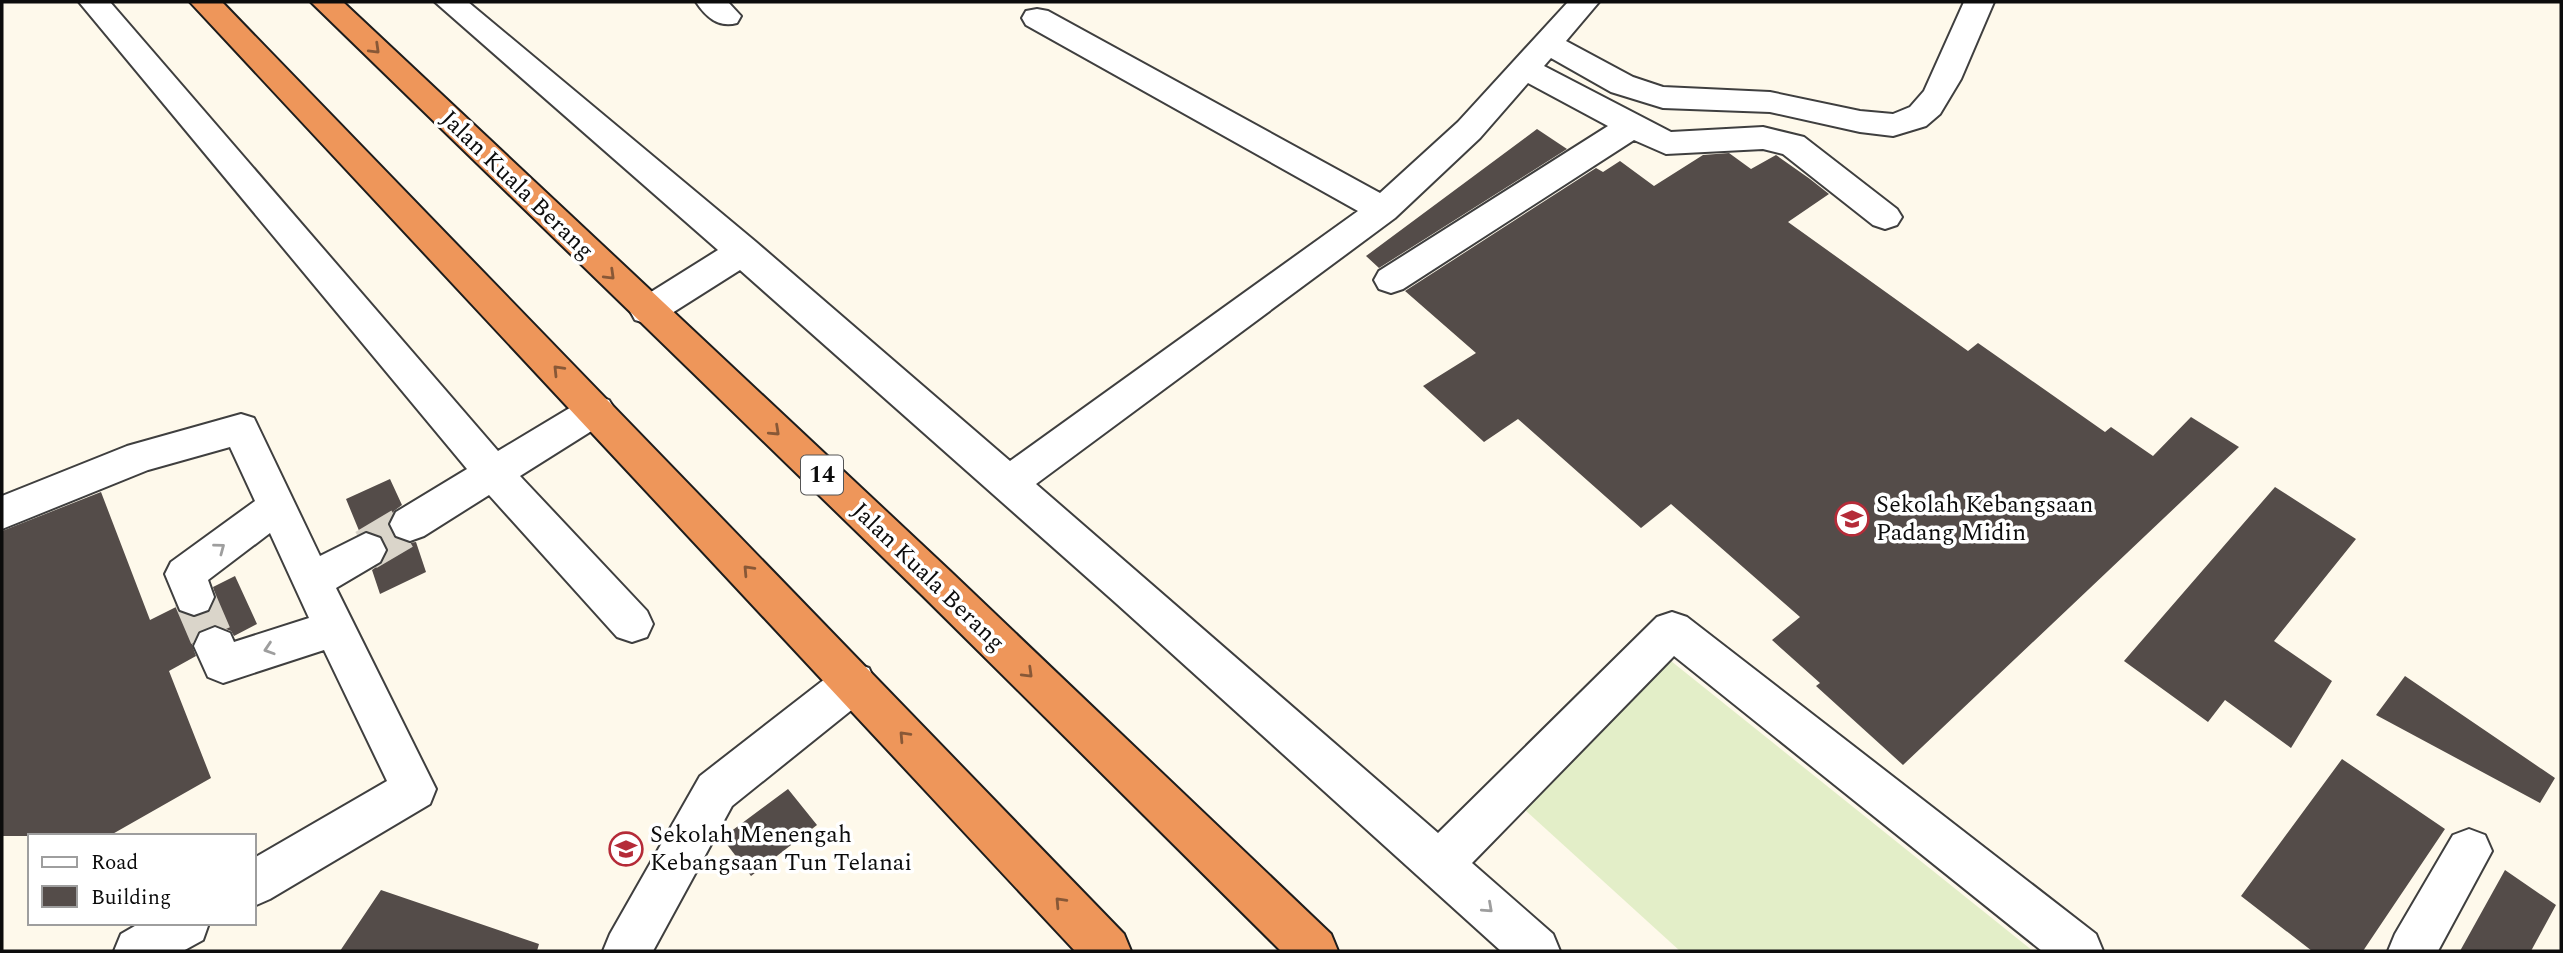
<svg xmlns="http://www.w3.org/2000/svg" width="2563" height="953" viewBox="0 0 2563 953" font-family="Spectral,serif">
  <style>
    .pitch { fill: #e3eec8 }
    .building { fill: #544c49 }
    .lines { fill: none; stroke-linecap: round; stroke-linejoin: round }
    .minor-tunnel { stroke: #dad5ca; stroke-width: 42; stroke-dasharray: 42 21; stroke-linecap: butt }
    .minor-casing { stroke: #3f3f3f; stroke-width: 4 }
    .highway-casing { stroke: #1d1d1d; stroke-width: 4 }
    .minor { fill: #fff; fill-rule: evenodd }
    .highway { fill: #ee965a; fill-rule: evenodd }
    .oneway { stroke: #885837 }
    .oneway2 { stroke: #9e9e9e }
    .labels { text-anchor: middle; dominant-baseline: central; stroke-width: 7; stroke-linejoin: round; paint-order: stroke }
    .shield { fill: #fff; stroke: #555; stroke-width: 2 }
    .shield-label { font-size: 23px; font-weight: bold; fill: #0c0c0c }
    .street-label { font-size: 24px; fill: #0c0c0c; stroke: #fff }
    .poi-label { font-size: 24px; fill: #0c0c0c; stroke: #fff; text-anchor: start }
  </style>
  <rect width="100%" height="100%" fill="#fef9eb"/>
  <path class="pitch" d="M1671,661L2033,951H1680L1525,810Z"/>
  <path class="building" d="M1537,129L1567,149L1379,268L1366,256Z
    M1729,153L1751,169L1776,155L1810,179L1829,194L1788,222L1968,351L1978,343L2105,432L2111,427L2153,456L2191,417L2239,447L1903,765L1816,686L1820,683L1772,640L1800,617L1671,504L1641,528L1518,419L1484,442L1423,386L1476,353L1405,291L1596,168L1603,172L1620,161L1654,186L1703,155Z
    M390,479L402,505L394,511L388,525L395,538L409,543L416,542L426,572L380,594L372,570L382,563L388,549L381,536L367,531L360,533L346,499Z
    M2275,487L2356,539L2274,641L2332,681L2291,748L2225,700L2208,722L2124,661Z
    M101,492L150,620L176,607L179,612L193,617L209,612L216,598L213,587L235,576L257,624L234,636L231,631L216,625L199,631L192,645L196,656L169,671L211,778L109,836H2V531Z
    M2405,676L2555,778L2540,803L2376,715Z
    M2342,759L2445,829L2363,951H2312L2241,896Z
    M788,789L817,825L751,876L722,838Z
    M2505,870L2556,905L2531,951H2460Z
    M381,890L539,944L537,951H340Z"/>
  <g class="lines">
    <path class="minor-tunnel" d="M366,550L410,524
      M194,597L215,646"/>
    <defs>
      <path id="minor" d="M79,2H110L498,451L583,400L596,395L609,400L615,410L609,420L520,476L647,611L653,624L647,637L632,642L617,637L489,495L424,536L410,541L396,536L390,524L396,512L467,469Z
        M435,2H468L756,242L1010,461L1358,211L1026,25L1022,18L1026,11L1037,9L1048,11L1380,193L1458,122L1568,2H1599L1566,41L1633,77L1663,87L1770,92L1860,111L1893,114L1910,107L1924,91L1964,2H1994L1961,79L1940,114L1926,126L1893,136L1860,132L1770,112L1663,108L1611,92L1551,58L1544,66L1671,132L1763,127L1804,137L1897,209L1902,217L1897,225L1885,229L1873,225L1783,154L1763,149L1666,154L1634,140L1403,289L1391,293L1379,289L1374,280L1379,271L1608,126L1528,83L1480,138L1395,218L1036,484L1438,833L1657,617L1672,612L1687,617L2096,934L2103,951H2042L1674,656L1472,863L1553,934L1560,951H1501L1117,604L740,270L661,320L648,324L635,320L630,311L635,302L718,250Z
        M696,2H728L741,16L737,23C718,28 706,17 696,2Z
        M241,414L254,418L320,556L366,533L380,538L386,550L380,562L336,588L436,789L430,804L270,899L254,906V858L387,781L324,650L223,683L208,677L194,646L200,633L215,627L230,633L234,642L309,618L270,533L208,580L214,597L208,610L194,615L180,610L165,574L171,562L255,501L230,447L148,470L2,529V496L127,446Z
        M854,663L869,668L875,682L869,696L732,806L653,951H603L610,934L700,776L839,668Z
        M2469,829L2485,835L2492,851L2438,951H2388L2395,934L2453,835Z
        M140,923H209L203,940L183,951H114L121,934Z"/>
      <path id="highway" d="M190,2H222L1124,934L1131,951H1075Z
        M311,2H343L950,571L1331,934L1338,951H1281L922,595Z"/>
    </defs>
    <use href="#minor" class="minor-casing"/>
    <use href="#highway" class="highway-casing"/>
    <use href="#minor" class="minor"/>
    <use href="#highway" class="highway"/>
  </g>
  <defs><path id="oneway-chevron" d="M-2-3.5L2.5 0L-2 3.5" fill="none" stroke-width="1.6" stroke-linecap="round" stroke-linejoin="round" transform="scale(1.75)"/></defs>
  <g class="oneway">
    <use href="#oneway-chevron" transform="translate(375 49) rotate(44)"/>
    <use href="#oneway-chevron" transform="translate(610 275) rotate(44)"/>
    <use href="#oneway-chevron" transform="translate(558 370) rotate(-134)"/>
    <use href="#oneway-chevron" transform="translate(775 431) rotate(43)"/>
    <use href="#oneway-chevron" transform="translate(748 570) rotate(-133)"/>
    <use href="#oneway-chevron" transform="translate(1028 673) rotate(44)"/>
    <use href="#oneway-chevron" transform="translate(904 736) rotate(-133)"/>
    <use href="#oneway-chevron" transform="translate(1060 902) rotate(-133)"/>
  </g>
  <g class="oneway2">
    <use href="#oneway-chevron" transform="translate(220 548) rotate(-37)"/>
    <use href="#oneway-chevron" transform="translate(269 649) rotate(162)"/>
    <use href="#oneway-chevron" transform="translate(1488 908) rotate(42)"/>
  </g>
  <defs>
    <symbol id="school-ring" viewBox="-11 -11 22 22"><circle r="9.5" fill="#fff" stroke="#b52b38" stroke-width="1.5"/><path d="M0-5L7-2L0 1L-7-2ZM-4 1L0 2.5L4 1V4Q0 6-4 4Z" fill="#b52b38"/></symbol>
  </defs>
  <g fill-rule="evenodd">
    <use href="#school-ring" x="1833" y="500" width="38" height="38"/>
    <use href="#school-ring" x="607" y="830" width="38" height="38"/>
  </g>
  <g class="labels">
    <rect class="shield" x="801" y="455.5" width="42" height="39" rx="5"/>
    <g class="shield-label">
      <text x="822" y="475">14</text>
    </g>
    <g class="street-label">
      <text transform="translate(517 185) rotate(44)">Jalan Kuala Berang</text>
      <text transform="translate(928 577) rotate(44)">Jalan Kuala Berang</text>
    </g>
    <g class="poi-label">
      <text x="1876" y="505">Sekolah Kebangsaan<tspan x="1876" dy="28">Padang Midin</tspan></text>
      <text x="650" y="835">Sekolah Menengah<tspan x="650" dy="28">Kebangsaan Tun Telanai</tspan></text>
    </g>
  </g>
  <rect width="2563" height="953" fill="none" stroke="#0c0c0c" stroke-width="7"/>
  <rect x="28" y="834" width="228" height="91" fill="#ffffff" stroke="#9e9e9e" stroke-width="2"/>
  <rect x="42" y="857" width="35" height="10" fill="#ffffff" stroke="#9e9e9e" stroke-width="2"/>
  <text x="91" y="869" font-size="21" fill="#0c0c0c">Road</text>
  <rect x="42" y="886" width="35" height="21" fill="#544c49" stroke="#9e9e9e" stroke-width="2"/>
  <text x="91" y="904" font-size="21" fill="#0c0c0c">Building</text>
</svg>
